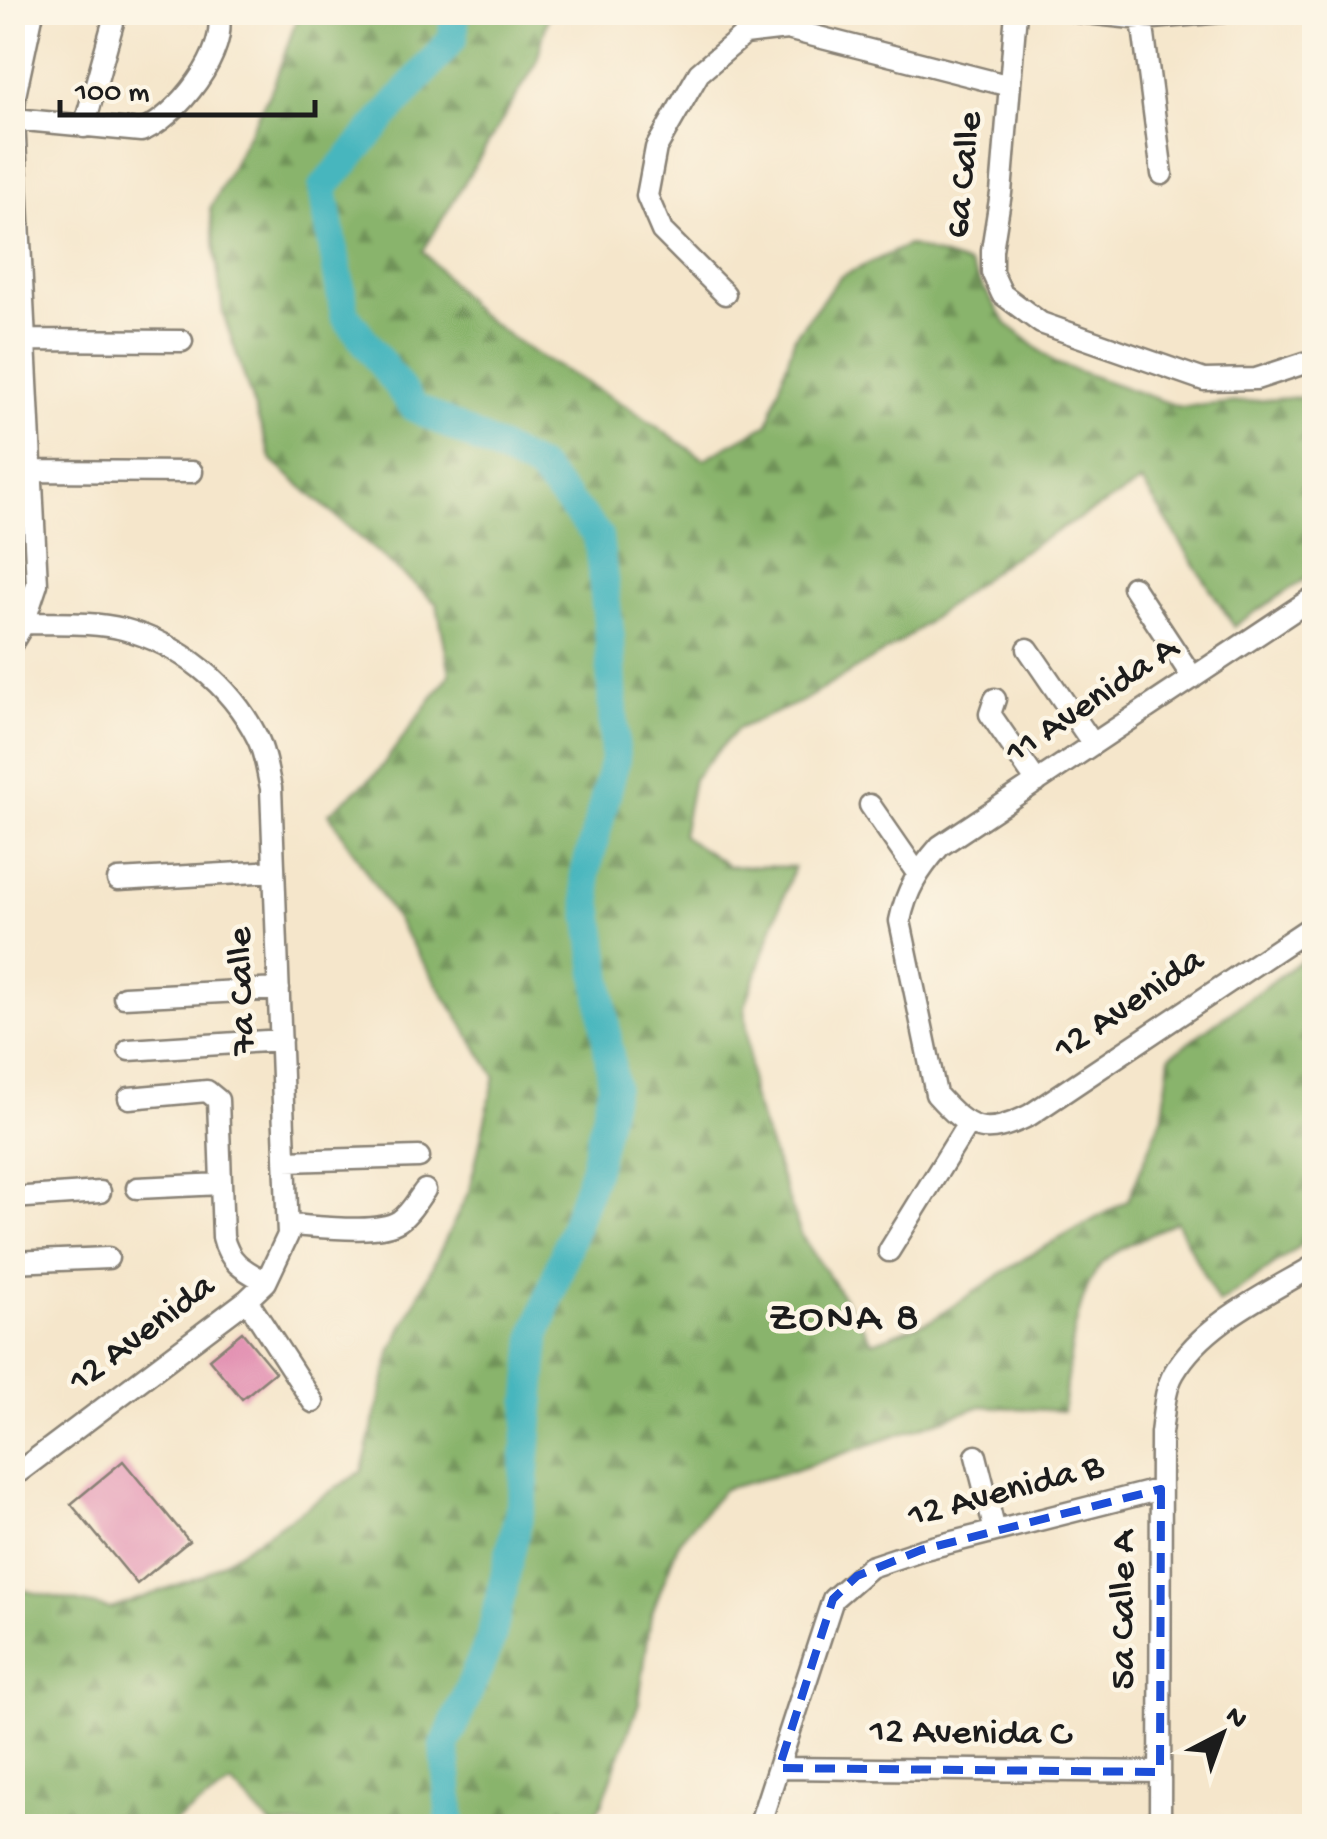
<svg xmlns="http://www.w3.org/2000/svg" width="1327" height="1839" viewBox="0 0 1327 1839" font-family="'Gochi Hand',sans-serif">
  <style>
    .forest { fill: url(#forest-firs); stroke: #526844; stroke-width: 2.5 }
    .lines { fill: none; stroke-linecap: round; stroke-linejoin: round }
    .river { stroke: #47b6be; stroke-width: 30 }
    .building { fill: #e393b3 }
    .minor-casing { stroke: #888174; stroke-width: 25 }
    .minor { stroke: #fff; stroke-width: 20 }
    .marked { fill: none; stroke: #1d4ed8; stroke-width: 8; stroke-dasharray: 20 12; stroke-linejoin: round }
    .labels { text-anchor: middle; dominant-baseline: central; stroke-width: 9; stroke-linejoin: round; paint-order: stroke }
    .street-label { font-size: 38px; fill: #1c1c1c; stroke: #fcf5e5 }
    .quarter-label { font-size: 42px; letter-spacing: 2.5px; fill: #1c1c1c; stroke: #fcf5e5 }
  </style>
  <defs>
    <pattern id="forest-firs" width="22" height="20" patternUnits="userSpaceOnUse" patternTransform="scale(2.5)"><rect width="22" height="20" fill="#89b46c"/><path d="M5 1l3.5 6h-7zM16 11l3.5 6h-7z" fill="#6f9258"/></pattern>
  </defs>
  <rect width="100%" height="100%" fill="#fcf5e5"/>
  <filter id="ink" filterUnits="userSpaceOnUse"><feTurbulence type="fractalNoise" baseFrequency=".01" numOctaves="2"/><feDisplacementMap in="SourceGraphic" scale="20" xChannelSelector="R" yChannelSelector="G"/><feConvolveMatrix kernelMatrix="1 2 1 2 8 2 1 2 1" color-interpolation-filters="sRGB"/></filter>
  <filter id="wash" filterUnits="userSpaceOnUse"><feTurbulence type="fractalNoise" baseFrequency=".0048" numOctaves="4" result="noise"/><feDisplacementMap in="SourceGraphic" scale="40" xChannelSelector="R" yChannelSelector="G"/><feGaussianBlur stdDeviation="2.25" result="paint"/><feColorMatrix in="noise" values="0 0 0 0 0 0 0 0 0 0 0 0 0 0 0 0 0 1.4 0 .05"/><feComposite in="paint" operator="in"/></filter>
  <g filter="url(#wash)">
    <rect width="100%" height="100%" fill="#f5e6cb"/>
    <path class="forest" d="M299,12L549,13L536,64L423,251L477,313L532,352L628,407L704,459L768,424L795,336L840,277L908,245L969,265L1006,323L1055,363L1180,407L1314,396V573L1234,626L1142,482L1006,561L901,642L801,702L737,729L693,779L682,835L728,866L794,867L745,1006L752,1096L801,1235L873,1342L932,1320L1025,1258L1128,1200L1163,1115L1170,1056L1314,951V1236L1219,1304L1176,1221C1155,1233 1128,1243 1108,1258C1075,1283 1068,1371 1063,1411L982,1406L793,1471L724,1489L679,1541L651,1615L639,1703L602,1804L585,1826H272L232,1784L168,1826H13V1588L111,1609L202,1576L362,1471L392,1350L469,1191L495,1076L329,813L376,774L450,674L437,604L272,461L223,313L210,209L274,84Z"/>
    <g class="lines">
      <path class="river" d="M451,1826L445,1746L491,1638L523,1495L536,1335L594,1169L613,1085L585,874L615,760L610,639L598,536L539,469L414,407L345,315L323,188L453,38L455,12"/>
    </g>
    <g id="blocks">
      <path class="building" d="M242,1332L275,1372L242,1399L209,1359Z
        M123,1461L189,1541L137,1584L71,1504Z"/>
    </g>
  </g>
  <g filter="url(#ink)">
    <use href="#blocks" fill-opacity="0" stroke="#888174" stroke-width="2.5"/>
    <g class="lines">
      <defs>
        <path id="minor" d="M1016,12L1001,193L992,250V272L1002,294L1041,323L1204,380L1256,379L1314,360
          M1077,12L1142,19L1223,12
          M1142,19L1162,174
          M14,119L141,131C175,120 232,49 217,12
          M84,127L116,12
          M725,294L662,231L647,196L656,148L699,73L745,34L787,29L1010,86
          M25,340L182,341
          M31,471L192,472
          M1133,587L1193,678
          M1314,597L940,846C919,870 906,890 900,921L936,1094C969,1131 984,1138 1030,1115L1314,925
          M12,643L24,623L37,584L14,119L15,96L33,12
          M1028,649L1093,744
          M995,699L990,714L1037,782
          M870,805L917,873
          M118,880L274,871
          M124,997L279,989
          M129,1050L281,1040
          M129,1098L207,1091L218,1100L223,1237C229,1263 244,1270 266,1282
          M285,1161L419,1157
          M137,1188L221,1184
          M12,1198L100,1192
          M288,1225C314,1226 378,1235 399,1221C410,1214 417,1200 425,1190
          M889,1251L967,1125
          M12,1262L108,1258
          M247,1300L313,1402
          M976,1456L995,1531
          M12,1477L247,1300L266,1282L288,1235L271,788C267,772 265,752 257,737C230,684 180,644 123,629C92,621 56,624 24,623
          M779,1768L1160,1772
          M759,1826L833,1599L870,1567L921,1550L1161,1489
          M1160,1826L1161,1433C1164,1413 1164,1390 1174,1373C1203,1323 1267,1294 1314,1266"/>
      </defs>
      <use href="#minor" class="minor-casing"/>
      <use href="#minor" class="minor"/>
    </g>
  </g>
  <path class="marked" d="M1161,1489L1160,1772L779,1768L833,1599L857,1576L921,1550Z"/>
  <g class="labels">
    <g class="street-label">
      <text transform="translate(966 175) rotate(-84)">6a Calle</text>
      <text transform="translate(1093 702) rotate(-34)">11 Avenida A</text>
      <text transform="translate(244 991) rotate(-92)">7a Calle</text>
      <text transform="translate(1130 1006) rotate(-34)">12 Avenida</text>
      <text transform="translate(143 1335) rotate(-37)">12 Avenida</text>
      <text transform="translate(1006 1493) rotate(-15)">12 Avenida B</text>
      <text transform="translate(1125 1610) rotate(-90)">5a Calle A</text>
      <text transform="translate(970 1735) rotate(1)">12 Avenida C</text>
    </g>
    <g class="quarter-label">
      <text x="845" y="1320">ZONA 8</text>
    </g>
  </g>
  <rect width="1327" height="1839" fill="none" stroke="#fcf5e5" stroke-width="50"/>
  <g transform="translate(1222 1734) rotate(41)" stroke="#fcf5e5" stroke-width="8" paint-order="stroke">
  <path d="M0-8L18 38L0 25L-18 38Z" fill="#1c1c1c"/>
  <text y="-15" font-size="28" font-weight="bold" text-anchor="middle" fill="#1c1c1c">N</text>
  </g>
  <path d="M60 100v15h255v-15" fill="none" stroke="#1c1c1c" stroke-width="5"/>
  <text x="75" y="100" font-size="30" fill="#1c1c1c" stroke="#fcf5e5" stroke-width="8" paint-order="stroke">100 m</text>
</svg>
